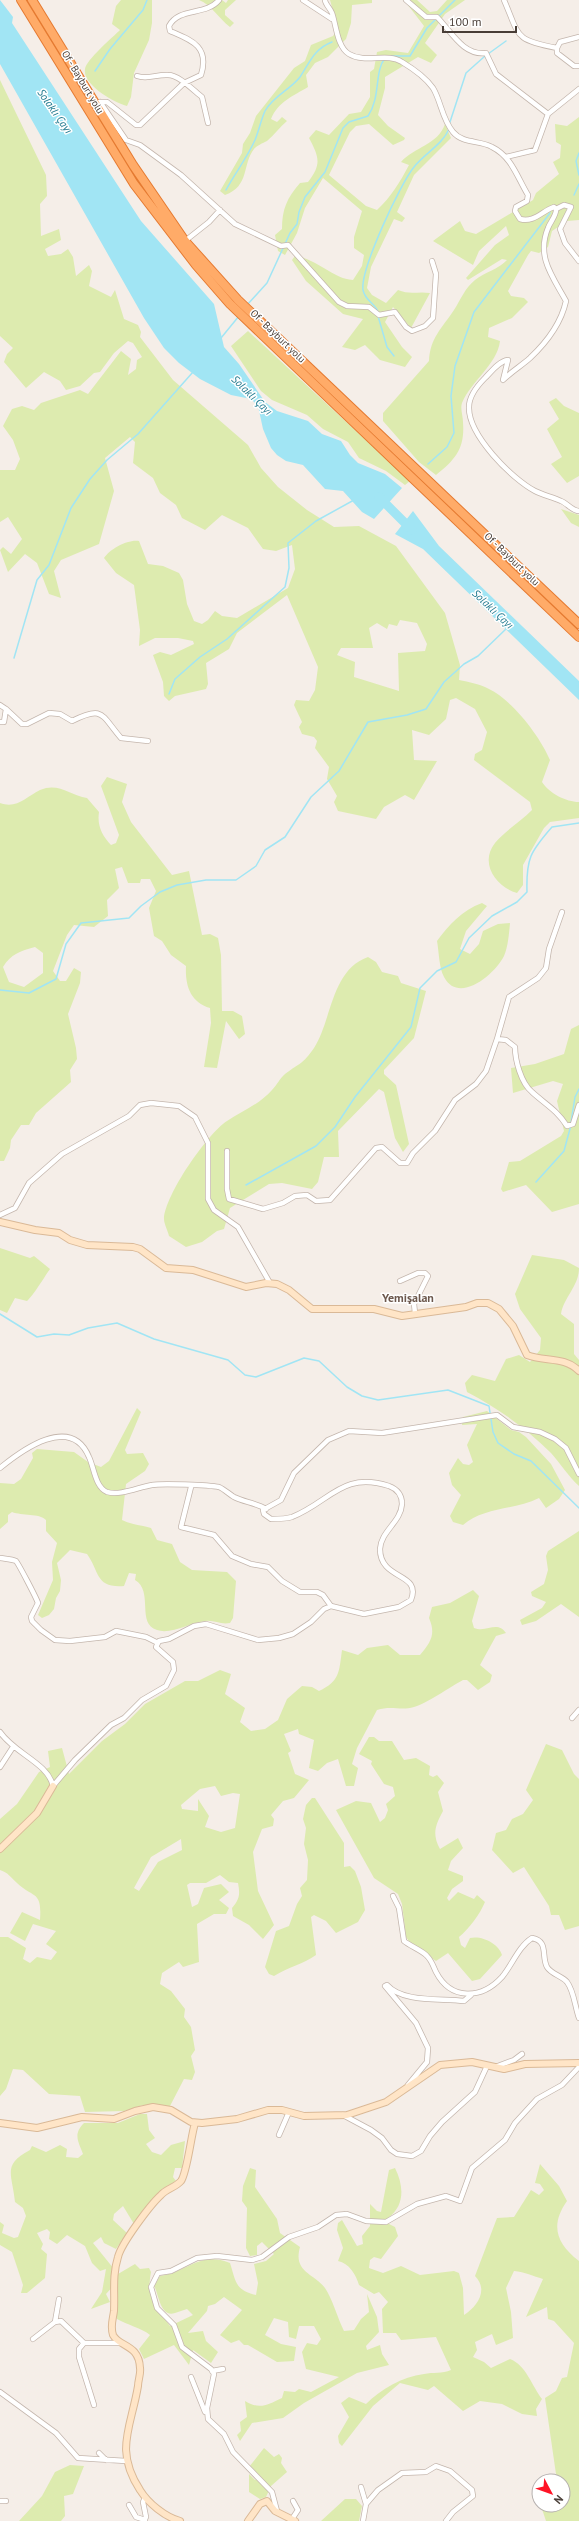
<svg xmlns="http://www.w3.org/2000/svg" width="579" height="2521" viewBox="0 0 579 2521" font-family="'PT Sans',sans-serif">
  <style>
    .green { fill: #ddebaf; fill-rule: evenodd }
    .water { fill: #a1e5f4 }
    .lines { fill: none; stroke-linecap: round; stroke-linejoin: round }
    .stream { stroke: #a1e5f4; stroke-width: 1.5 }
    .river { stroke: #a1e5f4; stroke-width: 9 }
    .street-casing { stroke: #c4b6ad; stroke-width: 6 }
    .secondary-casing { stroke: #dab997; stroke-width: 8 }
    .highway-casing { stroke: #e57a31; stroke-width: 10 }
    .street { stroke: #fff; stroke-width: 4.5 }
    .secondary { stroke: #ffe5c7; stroke-width: 6 }
    .highway { stroke: #ffab68; stroke-width: 8 }
    .labels { text-anchor: middle; dominant-baseline: central; stroke-width: 3; stroke-linejoin: round; paint-order: stroke }
    .street-label { font-size: 10px; fill: #483d36; stroke: #fff }
    .water-label { font-size: 11px; font-style: italic; fill: #237b90; stroke: #fff }
    .quarter-label { font-size: 12px; font-weight: bold; fill: #6c584d; stroke: #fff }
  </style>
  <rect width="100%" height="100%" fill="#f5eee8"/>
  <path class="green" d="M121,0H152V23L149,40L134,73L131,97L127,106C115,103 82,85 85,69C86,60 113,37 120,30L112,24L116,6Z
    M199,0H222L226,3L228,0H236L225,10V15L234,23L230,27C219,19 212,5 199,0Z
    M330,0H372V3L352,5L351,23L346,39L328,57L315,63L306,75L308,87C293,96 278,102 271,119L277,122L282,117L287,121C280,127 274,135 267,141C263,143 256,146 254,149C242,164 250,186 225,195L220,191L242,153L243,144L250,133L256,116L294,68L305,61L311,45L333,36L338,29Z
    M404,0H417L430,12L437,11L447,0H465L445,14L425,43L437,55L431,63L418,57L385,77V88L378,115L388,126L405,138L404,140L393,145L369,124L356,126L350,132L329,175L366,206L377,210C391,197 400,182 409,165L401,162C414,147 438,145 445,124L451,138L414,175L397,212L405,218L402,222L394,219L371,267L367,288L372,295L386,303L398,290C410,295 418,291 430,293L411,328L393,307L385,322L402,347L412,357L405,367L380,360L365,345L355,350L342,347L363,319L343,314L306,281L292,260L295,256C318,259 333,279 353,280L362,266L364,255L354,248V237L362,211L323,178L305,208L297,233L285,255L278,251L275,235L282,229C282,209 287,198 300,183L308,182C322,164 319,157 309,138L316,130L329,135L349,114L361,112L370,97V72L374,69L377,52L386,50L408,53L424,26Z
    M0,80L46,175L47,196L40,204L41,236L59,229L61,240L45,249L48,256L61,254L68,249L73,257L76,276L89,265L92,271L89,286L111,297L115,290L124,319L138,325L141,332L140,337L173,380L248,445L261,468L278,487L307,510L334,527L359,526L396,546L445,613L460,665L459,680C469,682 480,684 489,689C512,700 540,736 550,760L542,782C549,793 566,802 579,802V818L550,822L544,828L523,865V885L517,893C496,887 479,863 495,843C505,831 521,821 532,810L530,802L474,760L475,754L482,750L487,732L475,709L456,698L450,700L446,719L429,735L412,730L414,760L437,761L414,800L405,795L384,807L376,819L338,811L334,802L337,796L327,779L329,767L315,748L317,741L314,737L302,734L299,727L302,722L294,705L296,700L309,701L315,690L318,667L287,595L237,633L229,649L206,663L208,684L206,689L175,696L169,701L164,696L163,682L153,655L160,652L171,655L194,644L193,641L178,638H155L139,646L140,630L134,585L116,573L104,558C110,549 128,539 139,541L148,564L163,566L179,573L183,580L187,604L194,621L202,624L208,620L215,611L222,616L237,618L288,588L295,569L292,545L276,551L263,549L248,528L222,515L205,530L182,518L176,505L160,493L153,478L133,463L135,442L130,437L105,458L114,491L99,544L61,560L54,571L61,598L49,594L37,563L25,554L8,572L0,550L3,547L11,554L22,539L8,517L0,522V470H15L20,459L13,440L3,426L12,409L22,406L34,410L41,403L80,390L88,394L121,351L131,359L128,375L136,369L137,360L142,357L133,343L128,341L114,353L100,372L94,373L80,386L66,390L60,381L44,372L26,388L4,362L7,354L13,348L0,336ZM400,620L417,623L427,644L425,651L398,653L399,691L354,677L355,662L337,655L341,648H373L369,628L377,623L387,629L389,624L397,626Z
    M579,117V220L567,221L552,231L548,247L539,253L531,251L528,255L508,291L511,296L524,298L528,302L512,318L489,328L488,337L500,341C497,365 471,381 462,403C460,408 463,416 463,422C465,448 456,459 436,475L419,462L383,421V413L429,361C430,338 442,328 454,310C461,299 465,288 475,280C485,272 499,269 507,260L502,259L468,280L466,278L495,245L509,235L506,226L479,251L473,265L433,241L460,221L465,231L476,234L533,200L536,193L559,174L553,162L560,158L561,145L556,142L555,124L567,126Z
    M248,331L410,481L405,485L386,471L359,458L348,442L323,429L307,415L272,400L261,391L231,346Z
    M556,398L564,406L579,413V476L567,483L551,464L562,457L547,429L559,419L549,402Z
    M561,509L579,515V527L571,523Z
    M107,777L127,784L122,802L131,822L172,875L189,871L202,935L210,934L218,938L221,955L222,1011H233L242,1016L245,1034L239,1039L226,1021L217,1068L204,1067L211,1023L210,1008C190,1002 185,985 186,966L171,955L162,941L154,936L149,908L156,891L150,879H141L140,883H128L122,867L115,869L119,888L107,900L108,916L94,927L74,925L67,935L53,971L60,981H66L74,968L81,972L80,983L68,1014L76,1048L77,1059L70,1070L71,1082L36,1113L29,1125H21L11,1140L10,1148L4,1161H0V803C17,809 26,797 40,790C58,782 70,795 87,798L99,812C97,826 102,835 111,845L116,843L119,835L101,786ZM35,947L43,953V973L24,987L9,982L3,967C11,954 20,951 35,947Z
    M482,903L487,906L466,931L460,949L470,954L479,944L483,931L498,924L510,923C509,934 508,947 504,956C495,974 459,1005 444,977C439,968 439,952 437,941C449,925 462,910 482,903Z
    M368,957L376,962L382,972L398,976L401,983L426,991L414,1038L384,1070V1074L396,1085L409,1144L403,1152L395,1138L384,1092L379,1089L338,1131L339,1157H324L318,1182L312,1189L282,1183L269,1184L230,1208L224,1229L217,1231L202,1242L186,1247L169,1236C168,1231 164,1224 164,1219C165,1195 207,1134 227,1121C242,1111 260,1104 272,1090C277,1085 280,1078 285,1074C301,1062 302,1065 314,1048C332,1020 331,970 368,957Z
    M579,1025V1204L552,1212L526,1185L503,1192L501,1189L509,1162L520,1161L561,1136L564,1131L557,1101L563,1084L553,1081L513,1093L511,1068L535,1064L564,1054L571,1029Z
    M0,1248L30,1258L34,1256L50,1269C45,1276 33,1296 27,1301L15,1298L7,1313L0,1310Z
    M532,1255L564,1260L579,1268C579,1286 564,1297 561,1314L574,1324V1354L579,1360V1486C568,1476 561,1464 551,1453C527,1429 498,1408 467,1392L465,1383L472,1375L495,1381L506,1359L519,1355L530,1362L540,1350L541,1338L520,1309L515,1294Z
    M137,1408L141,1412L125,1450L127,1454L143,1453L149,1464L145,1471L126,1484L122,1520C132,1525 141,1525 151,1528L157,1540L172,1544L180,1562L192,1570L227,1572L236,1581L233,1618L230,1623C221,1625 214,1620 206,1621C191,1622 171,1635 157,1630C136,1624 154,1591 135,1580L136,1574L129,1573L124,1586C95,1588 100,1572 87,1554L70,1550L57,1563L61,1580L60,1591L56,1598L54,1609L49,1615L42,1618L38,1615L53,1580L52,1562L57,1543L46,1531V1520C39,1513 22,1516 12,1512L8,1515V1522L0,1529V1483L14,1484L21,1479L33,1458L32,1453L37,1449L74,1452L88,1462L101,1467L109,1461Z
    M487,1411L511,1430L519,1432L526,1437L551,1464L565,1490L559,1499L546,1508L539,1498C515,1510 483,1507 463,1525L453,1522L450,1516L461,1495L452,1485L449,1473L458,1458L463,1464L469,1465L473,1462L467,1445L477,1424L462,1425L463,1417Z
    M579,1531V1617L561,1604L536,1621L522,1625L520,1620L542,1608L546,1602L532,1596L531,1592L544,1584L548,1570L546,1556L548,1551Z
    M473,1590L479,1596L472,1621L474,1628C487,1633 497,1620 506,1633L496,1636L480,1665L492,1675L490,1682L478,1690L467,1680H463C450,1687 426,1704 414,1707C400,1711 392,1705 377,1710L357,1748L352,1764L358,1768L354,1786H346L338,1759L327,1763L318,1771L309,1768L314,1740L299,1734L298,1729L284,1734L291,1751L288,1753L295,1774L309,1780L294,1798L283,1801L271,1815L274,1819L273,1826L262,1829L253,1852L258,1891L274,1925L263,1939L249,1925L233,1916L232,1908C240,1899 240,1894 238,1883L229,1882L220,1875L206,1883H190L187,1885L192,1907L198,1904L204,1888L221,1884L229,1892L219,1900L229,1908L226,1914H214L197,1924L199,1962L183,1967L179,1962L162,1973L160,1984L171,1991L185,2009L184,2017L191,2027L195,2050L191,2056L195,2072L192,2080L184,2079L170,2106L143,2105L124,2111L85,2112L80,2096L49,2094L23,2070L13,2069L6,2089L0,2096V1937H8L26,1948L23,1959L30,1963L37,1957L51,1960L57,1952L46,1944L56,1931L33,1924L25,1941L10,1933L22,1912L40,1920C42,1890 34,1899 17,1883C10,1877 9,1873 0,1870V1819L17,1804L39,1772L50,1767L48,1751L62,1748L69,1774L102,1741L125,1724L145,1704L185,1681H198L220,1670L231,1674L225,1694L245,1708L240,1722L251,1731L265,1729L278,1720L287,1699L302,1686L312,1687L319,1691C340,1681 339,1672 342,1650L358,1655L367,1648L388,1645L400,1655H420C431,1642 436,1634 429,1618L432,1607L450,1603ZM215,1786L221,1796L233,1793L240,1794L235,1828L221,1832L205,1827L209,1816L198,1799V1811L182,1809L181,1805L200,1789ZM181,1839L182,1850L158,1862L139,1891L134,1888L151,1857Z
    M369,1737H374L379,1741H392L404,1760L416,1758L430,1766L429,1775L433,1777L437,1775L444,1783L438,1792L443,1811C435,1826 432,1834 440,1849L458,1838L463,1848L451,1861L448,1870L463,1876V1881L452,1889L447,1898L449,1901L458,1892L474,1899L477,1895L485,1902C480,1914 469,1929 459,1937L461,1945L465,1948L470,1938C482,1935 499,1944 502,1955L480,1979L472,1981L448,1953L436,1961L411,1944L406,1937L402,1904L398,1894L374,1878L336,1810L356,1801L371,1803L380,1822L385,1818L388,1810L386,1804L395,1796L393,1787L384,1784L371,1764L372,1761L359,1754Z
    M546,1744L562,1750L574,1774L579,1779V1926L565,1930L559,1915H551L549,1906L524,1867L513,1873L492,1850L496,1833L506,1830L512,1819L523,1814L533,1800L526,1790Z
    M312,1798H315L344,1843V1867L350,1866L355,1871L361,1887L365,1910L358,1922L336,1933L326,1921L314,1915L311,1917L316,1955C304,1964 288,1967 274,1976L269,1974L265,1967L276,1931L289,1926L297,1904L302,1896L300,1888L307,1880L308,1860L304,1844L306,1828L303,1819L306,1805Z
    M140,2114H147L149,2130L155,2138L146,2144L152,2152L161,2155L171,2145L185,2141L182,2168H175L173,2177L176,2181L162,2189L134,2224L123,2206L114,2214L113,2220L127,2233L116,2249L104,2243L101,2237L93,2243L118,2274L135,2264L140,2269L149,2268L151,2272C146,2300 155,2306 170,2326L193,2315L187,2309C183,2310 179,2312 175,2313C160,2318 159,2294 154,2286L160,2276C188,2272 199,2251 230,2263C236,2282 235,2290 256,2295L258,2283L254,2264L266,2261L274,2254L262,2242L257,2246V2255L250,2256L246,2248L247,2208L242,2201L243,2186L250,2168L256,2170L255,2187L277,2219L280,2233L300,2247C293,2272 313,2273 325,2288C332,2298 338,2319 344,2331L354,2330L361,2319L369,2312L367,2294L377,2317L379,2332L366,2346L367,2350L380,2345L382,2354L389,2365L357,2373L304,2403L283,2418L252,2423L240,2441L237,2435L241,2431L240,2422L247,2417L245,2401C260,2410 267,2405 282,2398L284,2391L295,2392L299,2389L311,2392L339,2377L306,2369L302,2352L307,2343L317,2345L321,2339L314,2326H299L296,2339L289,2337L288,2322L274,2318L265,2335L281,2344L296,2347L294,2361L277,2362L248,2345H244L239,2340L231,2343L220,2335L242,2310L224,2297L215,2304L208,2306L207,2311L188,2333L203,2331L206,2341L218,2352L211,2363L193,2350L189,2365L174,2345L144,2359L139,2349L150,2335C142,2328 127,2325 117,2319L115,2284L106,2294L110,2302L91,2309L102,2292L106,2269L100,2271L92,2263L85,2246L67,2235L57,2244L49,2239L50,2232L47,2229L37,2233L43,2244L41,2249L47,2254L45,2278L27,2293H21L23,2285L12,2252L0,2245V2222L4,2225L2,2233L14,2238L18,2237L26,2216L23,2208L15,2202C12,2173 2,2165 30,2150L32,2146L46,2152L60,2145L67,2149L66,2157L78,2158L83,2154C78,2141 73,2134 84,2123H118Z
    M540,2164L559,2186L567,2201C550,2225 556,2243 579,2261V2521H546L542,2509L545,2505H563V2481H557L545,2398L556,2391L562,2378L567,2377L574,2343L554,2321L548,2319L547,2307L526,2317L543,2279C533,2276 525,2272 514,2271L506,2288L511,2312L513,2338L496,2345L492,2334L475,2342L477,2350L473,2357L484,2362L491,2368L510,2359C526,2365 532,2386 542,2399L536,2409L537,2416L522,2414L502,2404L480,2401L463,2411L434,2386L428,2390L400,2383L373,2406L342,2446L339,2443L338,2436L349,2417L341,2403L349,2397L366,2404C381,2389 402,2377 424,2374C433,2372 442,2374 451,2370L436,2337L401,2340L396,2333H383L382,2309L388,2302L379,2292L374,2294L359,2285C356,2275 349,2263 338,2261L343,2248L337,2230L338,2223L342,2220L357,2246L363,2244L362,2236L370,2226V2204L377,2211L381,2212L389,2170L395,2168C404,2186 405,2206 388,2218L389,2224L395,2227L398,2236L381,2259L374,2257L370,2260L369,2268L383,2273L401,2266L420,2275L454,2271L459,2273L463,2288L464,2315C477,2307 489,2290 475,2276L497,2218L514,2217L531,2190L539,2195L544,2190L540,2184L535,2183Z
    M264,2448L274,2457L279,2454L282,2458L281,2463L287,2472L271,2486L266,2497L260,2499L249,2492V2474L255,2480L258,2477L249,2467Z
    M70,2465L84,2466L73,2494L64,2496L65,2516L61,2521H19L42,2496L55,2472Z
    M345,2499H356L362,2506L359,2521H321Z"/>
  <path class="water" d="M0,0L13,17L12,23L141,221L214,304L224,347L239,364L265,402L277,411L308,421L322,434L341,441L350,455L358,463L385,474L402,488L374,519L362,512L343,491L325,489L303,465L286,461L277,455L271,448L263,429L258,406L251,399L231,395L200,379L179,363L164,348L144,318L0,64Z
    M413,511L439,546L579,681V700L423,549L395,534Z"/>
  <g class="lines">
    <path class="stream" d="M488,54L506,41
      M387,56H410L427,28L455,0
      M95,71L110,49L143,10L147,0
      M449,125L466,73L485,56
      M579,153L576,161L579,175
      M226,190C235,173 247,158 255,140C259,130 261,120 265,111C273,96 290,90 300,77C310,62 314,49 332,42
      M574,195L579,184
      M247,305L267,283L290,233L297,224L299,212L305,197L325,172L343,128L349,122L368,116C381,97 374,72 385,58
      M378,312C376,304 365,301 363,290C360,270 400,184 414,167C424,154 443,144 449,129
      M378,316L387,347L394,356
      M221,338L239,316
      M428,464L447,447L454,433L451,396L455,366L474,312L550,213
      M14,658L37,580L49,565L71,508L90,479L107,460L138,434L193,372
      M169,694L175,679L200,657L227,639L285,587L289,568L288,543L316,521L354,500
      M0,990L29,993L56,979L66,944L81,923L129,918L141,906L160,892L177,885L206,880H236L256,866L265,850L285,837L311,797L339,771L368,722L407,715L426,709L444,682L464,664L478,656L507,628
      M571,1122L575,1097L579,1089
      M536,1182L564,1151L571,1125
      M246,1185L316,1146L335,1127L355,1097L411,1027L420,988L437,971L456,962L469,938L492,916L517,902L527,892C526,859 530,852 552,827L579,823
      M0,1314L37,1337L54,1334L69,1335L88,1328L117,1323L154,1339L228,1360L245,1375L256,1377L304,1358L319,1361L347,1387L362,1396L378,1400L448,1390L489,1406L493,1432L498,1443L514,1454L531,1461L579,1508"/>
    <path class="river" d="M379,497L412,530"/>
    <defs>
      <path id="street" d="M303,0L332,19
        M325,0C325,4 330,8 332,13C336,24 337,47 349,54C366,64 387,52 402,62C412,68 426,78 433,88C441,101 442,119 453,132C463,144 480,140 492,147C512,157 517,177 528,195L527,201L516,207L515,211L520,219C534,223 542,211 554,207L556,209C557,215 550,222 548,228C536,257 553,277 566,301C561,324 547,342 530,358C521,366 511,372 503,380L508,360C499,361 491,372 485,378C477,386 469,396 469,407C468,435 512,479 535,491C543,495 552,497 561,501C567,503 572,511 579,511
        M406,0L426,17H437C451,31 463,56 486,53L496,74L548,114L579,89
        M504,0C520,37 514,40 557,48
        M579,37L560,42L557,48V53L574,66H579
        M137,76C148,80 157,74 168,75C179,75 193,90 202,97L208,123
        M99,102H107L136,125H140L184,83L201,75C210,46 191,40 170,31L169,26C179,7 206,16 219,0
        M100,102L126,140L140,145L181,175L235,224L281,246L288,245L339,302L347,306L369,307L379,315L395,312L406,327L412,331L425,326L433,318L436,274L432,261
        M506,157L535,150L548,114
        M556,209L564,205L571,207L560,229L565,243L579,261
        M185,241L209,222L220,210
        M0,705L6,709L4,722H0
        M6,709L22,724H27L49,713L60,714L72,721C104,705 101,715 121,738L148,741
        M497,1039L509,997L538,978L546,968L549,949L562,912
        M227,1151V1189L229,1199L263,1209L283,1203L295,1196L307,1195L316,1201L330,1200L376,1148L382,1147L400,1163H407L413,1153L435,1131L455,1100L476,1084L486,1071L497,1039L506,1040L515,1047C515,1060 521,1083 532,1092C545,1104 557,1110 567,1126L573,1124L579,1105
        M0,1215L15,1208L29,1183L62,1154L129,1116L140,1105L151,1103L179,1106L195,1117L208,1143V1199L214,1210L238,1227L270,1283
        M400,1281L418,1273H425L428,1276L414,1304L415,1313
        M0,1468C22,1450 71,1414 89,1457C94,1467 95,1487 107,1492C120,1496 139,1487 152,1485C161,1483 209,1485 219,1487C224,1489 229,1494 234,1497C244,1502 256,1503 266,1509
        M191,1487L181,1527L214,1535L232,1556L251,1564L268,1567L282,1581L300,1592H317L323,1595L331,1606
        M0,1558C5,1559 11,1559 16,1561C18,1563 36,1597 38,1603L31,1617L32,1621L41,1630L55,1640L70,1641L105,1637L116,1631L146,1637L158,1643
        M572,1718L579,1710
        M0,1732C15,1754 48,1763 53,1786
        M0,1767L13,1747
        M53,1786L75,1760L111,1725L124,1718L142,1700L166,1686L174,1670L173,1662L156,1647L159,1641L169,1639L194,1626L206,1624L258,1640L279,1638L293,1634L311,1622L324,1609L331,1606L364,1614L399,1607L411,1600C422,1572 380,1581 380,1549C381,1531 401,1522 402,1504C402,1495 397,1489 389,1486C342,1471 330,1502 292,1517C286,1519 278,1519 271,1519L264,1514L263,1510L281,1500L294,1473L328,1440L349,1431L382,1433L497,1415L513,1427L540,1432L555,1439L566,1448L579,1474
        M393,1896L399,1908L404,1941C410,1946 423,1951 427,1956C432,1961 433,1966 436,1972C451,2001 482,1999 502,1977C512,1965 519,1946 532,1938C549,1941 541,1956 547,1967C551,1974 562,1976 567,1982C574,1991 575,2007 579,2018
        M495,2067L514,2060L522,2054
        M408,2085L427,2062L428,2048L416,2023L385,1986L387,1985C403,2003 441,1998 464,2001L471,1995
        M343,2115L371,2130L382,2138L391,2150L397,2154L412,2156L421,2151L430,2136L442,2122L475,2092L487,2066
        M279,2135L289,2112
        M59,2299L55,2322L61,2321L84,2343
        M33,2339L55,2322
        M212,2371L223,2369
        M191,2377L205,2412
        M0,2392L56,2433L78,2458L126,2461
        M94,2405L79,2357V2349L84,2343H121
        M99,2453L106,2460
        M361,2487L366,2504
        M0,2501H6
        M129,2505L136,2517L145,2520
        M277,2511L272,2492L233,2452L224,2434L208,2419L207,2408L214,2374L211,2369L182,2347L174,2325L157,2308L151,2287L158,2273L171,2271L197,2258L217,2256L252,2260L262,2257L289,2237L318,2227L336,2215L347,2214L366,2221L386,2222L417,2204L446,2196L460,2201L472,2168L505,2140L515,2123L537,2099L562,2085L579,2067
        M292,2519L298,2510L293,2501
        M144,2521L146,2517L143,2502L145,2498
        M363,2521L366,2504L378,2490L402,2473L426,2472L436,2466L450,2471L472,2490L473,2496L453,2512L446,2521"/>
      <path id="secondary" d="M0,1222L35,1230L59,1233L70,1240L87,1245L133,1247L140,1249L166,1268L193,1270L246,1287L266,1283L277,1284L289,1290L312,1309H374L402,1316L466,1307L477,1303H488L499,1309L513,1326L527,1355C544,1362 565,1356 579,1371
        M0,1849L37,1813L53,1786
        M0,2123L37,2128L82,2117L114,2119L135,2111L153,2107L171,2110L191,2122L202,2123L237,2119L268,2110H282L304,2116L347,2115L386,2102L440,2065L472,2062L504,2069L525,2064L579,2063
        M180,2521C165,2517 148,2503 140,2490C114,2450 131,2428 138,2386C138,2380 141,2374 140,2368C139,2344 119,2347 113,2335C110,2326 113,2319 114,2311C115,2292 112,2276 118,2257C121,2244 150,2205 161,2195C166,2189 176,2187 181,2181C187,2173 191,2136 195,2123
        M248,2521L260,2504L267,2501L275,2511L295,2521"/>
      <path id="highway" d="M21,0L134,184L196,265L230,304L579,637
        M32,0L133,165L185,241L238,300L579,624"/>
    </defs>
    <use href="#street" class="street-casing"/>
    <use href="#secondary" class="secondary-casing"/>
    <use href="#highway" class="highway-casing"/>
    <use href="#street" class="street"/>
    <use href="#secondary" class="secondary"/>
    <use href="#highway" class="highway"/>
  </g>
  <g class="labels">
    <g class="street-label">
      <text transform="translate(83 82) rotate(59)">Of - Bayburt yolu</text>
      <text transform="translate(278 336) rotate(44)">Of - Bayburt yolu</text>
      <text transform="translate(512 559) rotate(44)">Of - Bayburt yolu</text>
    </g>
    <g class="water-label">
      <text transform="translate(55 111) rotate(55)">Solaklı Çayı</text>
      <text transform="translate(252 395) rotate(44)">Solaklı Çayı</text>
      <text transform="translate(493 609) rotate(43)">Solaklı Çayı</text>
    </g>
    <g class="quarter-label">
      <text x="408" y="1297">Yemişalan</text>
    </g>
  </g>
  <g transform="translate(551 2493) rotate(131)"><circle r="19" fill="#ffffff" stroke="#b6b1af"/>
  <path d="M0-3L7 15L0 10L-7 15Z" fill="#ff1426"/>
  <text y="-6" font-size="11" font-weight="bold" text-anchor="middle" fill="#483d36">N</text>
  </g>
  <path d="M443 26v6h73v-6" fill="none" stroke="#483d36" stroke-width="2"/>
  <text x="449" y="26" font-size="12" fill="#483d36" stroke="#ffffff" stroke-width="3" paint-order="stroke">100 m</text>
</svg>
